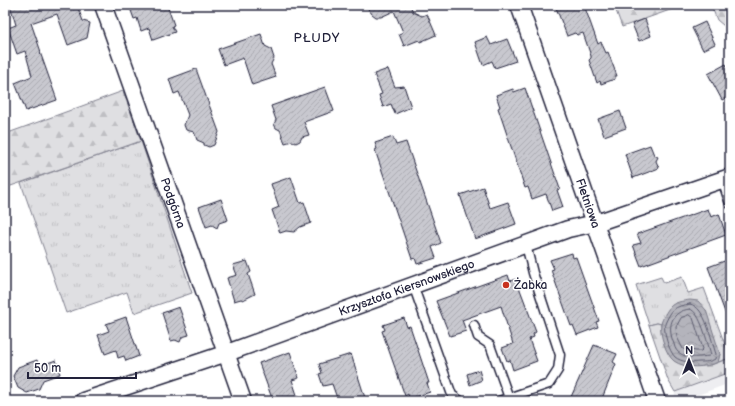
<svg xmlns="http://www.w3.org/2000/svg" width="735" height="406" viewBox="0 0 735 406" font-family="'Balsamiq Sans',sans-serif">
  <style>
    .built { fill: #eeeef1 }
    .grass { fill: url(#grass-tufts); stroke: #80808e }
    .forest { fill: url(#forest-firs); stroke: #80808e }
    .water { fill: url(#water-waves); stroke: #7a7a88 }
    .lines { fill: none; stroke-linecap: round; stroke-linejoin: round }
    .shore { stroke: #5c5c6f; stroke-width: 1 }
    .building { fill: url(#building-hatch); stroke: #22223b }
    .lane-casing { stroke: #22223b; stroke-width: 11 }
    .street-casing { stroke: #22223b; stroke-width: 19 }
    .lane { stroke: #fff; stroke-width: 8 }
    .street { stroke: #fff; stroke-width: 16 }
    .poi-dot { fill: #c8321e; stroke: #fff; stroke-width: 1.5 }
    .labels { text-anchor: middle; dominant-baseline: central; stroke-width: 3; stroke-linejoin: round; paint-order: stroke }
    .street-label { font-size: 12px; fill: #22223b; stroke: #fff }
    .poi-label { font-size: 12px; fill: #22223b; stroke: #fff; text-anchor: start }
    .neighbourhood-label { font-size: 13px; letter-spacing: 1px; fill: #22223b; stroke: #fff }
  </style>
  <defs>
    <pattern id="grass-tufts" width="24" height="20" patternUnits="userSpaceOnUse"><rect width="24" height="20" fill="#dfdfe2"/><path d="M3 7l-1-3M5 7V3M7 7l1-3M15 17l-1-3M17 17v-4M19 17l1-3" fill="none" stroke="#bfbfc3"/></pattern>
    <pattern id="forest-firs" width="22" height="20" patternUnits="userSpaceOnUse"><rect width="22" height="20" fill="#dfdfe2"/><path d="M5 1l3.5 6h-7zM16 11l3.5 6h-7z" fill="#bfbfc3"/></pattern>
    <pattern id="water-waves" width="16" height="10" patternUnits="userSpaceOnUse"><rect width="16" height="10" fill="#b4b4bc"/><path d="M0 5q4-4 8 0t8 0" fill="none" stroke="#9a9aa2"/></pattern>
    <pattern id="building-hatch" width="6" height="6" patternUnits="userSpaceOnUse"><rect width="6" height="6" fill="#c8c8cf"/><path d="M-1 1l2-2M0 6l6-6M5 7l2-2" fill="none" stroke="#acacb3"/></pattern>
  </defs>
  <rect width="100%" height="100%" fill="#fff"/>
  <filter id="ink" filterUnits="userSpaceOnUse"><feTurbulence type="fractalNoise" baseFrequency=".025" numOctaves="2"/><feDisplacementMap in="SourceGraphic" scale="8" xChannelSelector="R" yChannelSelector="G"/><feConvolveMatrix kernelMatrix="1 2 1 2 8 2 1 2 1" color-interpolation-filters="sRGB"/></filter>
  <g filter="url(#ink)">
    <path class="built" d="M730,372V383L682,401H674L675,392Z"/>
    <path class="grass" d="M141,141L192,293L134,313L127,292L66,313L21,183Z
      M661,277L664,283L682,277L688,293L704,288L730,358L718,362L720,354L670,307L661,324L657,323L649,325L636,285Z"/>
    <path class="forest" d="M614,5H684L622,27Z
      M711,5H730V31L717,20Z
      M123,91L141,141L5,188V126L8,133Z
      M657,323L661,324L663,339L711,365L730,358V372L675,392L668,380L649,325Z"/>
    <path class="water" d="M690,300L698,301L706,310L720,354L718,362C706,368 685,369 674,361C666,355 659,333 661,324C662,319 667,310 670,307C674,302 683,301 690,300Z"/>
    <g class="lines">
      <path class="shore" d="M690,304C706,307 711,340 716,354L715,359C710,362 705,362 699,362C692,363 681,362 675,357C669,351 663,332 665,324C666,321 670,313 673,310C677,306 684,305 690,304Z
        M690,309C701,312 707,343 711,354L709,356C700,357 689,359 681,354C677,352 675,349 674,344C667,328 670,311 690,309Z
        M689,315L693,318L703,349L701,351H696L683,349L677,337L676,327L681,318Z"/>
    </g>
    <path class="building" d="M10,5H79L78,8L83,21L90,23L87,38L68,45L57,14L31,23L41,52H40L57,100L26,111L15,83L32,76L25,51L17,54L8,28L16,25Z
      M129,5H167L174,25L172,26L175,32L153,40L149,28L141,31L137,18L134,19Z
      M365,5H410L413,12L422,16L427,14L436,35L420,42L419,40L404,46L399,34L403,32L394,11L381,17H376L372,14Z
      M555,5H584L598,44L601,42L606,53L608,52L617,76H615V79L601,84L600,81L597,83L589,60L591,58V56L583,33L577,35L575,33L567,36Z
      M645,19L651,36L639,41L632,24Z
      M705,22L715,44L703,50L692,28Z
      M261,34L265,46L271,49L274,58L271,64L276,77L252,85L243,58L224,65L218,49Z
      M487,37L491,45L507,39L516,61L495,68L492,61L483,65L475,42Z
      M726,64L730,72V96L722,100L708,74Z
      M196,69L219,132L214,145L209,147L204,145V143L197,140L194,132L186,130L184,125L188,115L179,92L174,94L169,79Z
      M388,69L395,87L404,86L411,107L395,114L391,104L383,107L379,95L382,94L374,74Z
      M325,87L334,111L304,122L309,135L302,137L300,141L296,143L292,141L285,143L280,130L276,128L274,124L276,120L271,106Z
      M525,88L560,189L557,190L563,207L552,211L546,194L532,199L528,187L525,188L498,108L500,107L496,95L513,89L514,92Z
      M620,111L626,128L604,136L598,119Z
      M393,137L396,145L406,142L441,243L432,247L436,258L417,264L415,258L412,259L375,150L377,149L375,143Z
      M650,145L654,155L658,157L656,161L659,168L633,178L625,154Z
      M291,177L300,203L304,202L311,223L300,227L294,232L286,231L280,233L272,210L279,207L271,184Z
      M483,187L490,208L508,202L516,224L475,239L460,195Z
      M221,199L228,220L219,223L217,228L212,225L206,227L199,207Z
      M708,209L711,217L719,214L726,235L641,266L633,245L641,243L637,234Z
      M572,253L573,258L576,257L599,321L596,322L598,327L577,335L573,325L571,326L551,270L554,269L550,260Z
      M730,259V323H729L708,267Z
      M247,261L251,272L248,274L255,294L243,300L241,299L234,301L227,278L237,275L233,265Z
      M508,275L510,281L516,279L536,332L533,334L534,337L529,339L537,361L513,370L510,360L507,361L502,348L513,344L501,306L462,320L466,331L450,336L436,301Z
      M179,307L189,335L182,337L180,342L175,340L171,341L162,313Z
      M126,317L139,356L126,361L124,356L118,358L116,350L105,354L98,335L109,331L106,324Z
      M404,318L407,327L410,326L429,383H427L430,392L409,399L408,394L405,396L382,331L385,330L383,325Z
      M594,345L617,354L613,362L616,364L601,401H572L574,398L571,397Z
      M290,352L299,378L292,380L299,401H273L259,363Z
      M351,354L366,401H338L332,384L323,386L319,374L322,373L319,364Z
      M37,360L39,366L56,360L60,374L43,380L39,389L27,393L18,388L13,376L18,367Z
      M479,370L482,380L470,385L467,374Z"/>
    <g class="lines">
      <defs>
        <path id="lane" d="M722,180L730,204
          M413,285L452,395L461,401
          M474,325L478,337L490,345L509,398
          M499,401L549,384L558,370L560,355L533,273L526,245"/>
        <g id="street">
          <path id="s1" d="M103,5L243,401"/>
          <path id="s2" d="M519,5L657,401"/>
          <path id="s3" d="M83,401L227,353L568,229L596,223L730,177"/>
        </g>
      </defs>
      <use href="#lane" class="lane-casing"/>
      <use href="#street" class="street-casing"/>
      <use href="#lane" class="lane"/>
      <use href="#street" class="street"/>
    </g>
  </g>
  <circle class="poi-dot" cx="506" cy="285" r="4"/>
  <g class="labels">
    <g class="street-label">
      <text stroke="none"><textPath href="#s1" startOffset="210">Podgórna</textPath></text>
      <text stroke="none"><textPath href="#s2" startOffset="210">Fletniowa</textPath></text>
      <text stroke="none"><textPath href="#s3" startOffset="343">Krzysztofa Kiersnowskiego</textPath></text>
    </g>
    <g class="poi-label">
      <text x="514" y="285">Żabka</text>
    </g>
    <g class="neighbourhood-label">
      <text x="317" y="38">PŁUDY</text>
    </g>
  </g>
  <rect width="735" height="406" fill="none" stroke="#fff" stroke-width="20"/>
  <rect x="10" y="10" width="715" height="386" fill="none" stroke="#22223b" stroke-width="1.5" filter="url(#ink)"/>
  <g transform="translate(689 360)" stroke="#ffffff" stroke-width="3" paint-order="stroke">
  <path d="M0-3L7 15L0 10L-7 15Z" fill="#22223b"/>
  <text y="-6" font-size="11" font-weight="bold" text-anchor="middle" fill="#22223b">N</text>
  </g>
  <path d="M28 372v6h108v-6" fill="none" stroke="#22223b" stroke-width="2"/>
  <text x="34" y="372" font-size="12" fill="#22223b" stroke="#ffffff" stroke-width="3" paint-order="stroke">50 m</text>
</svg>
